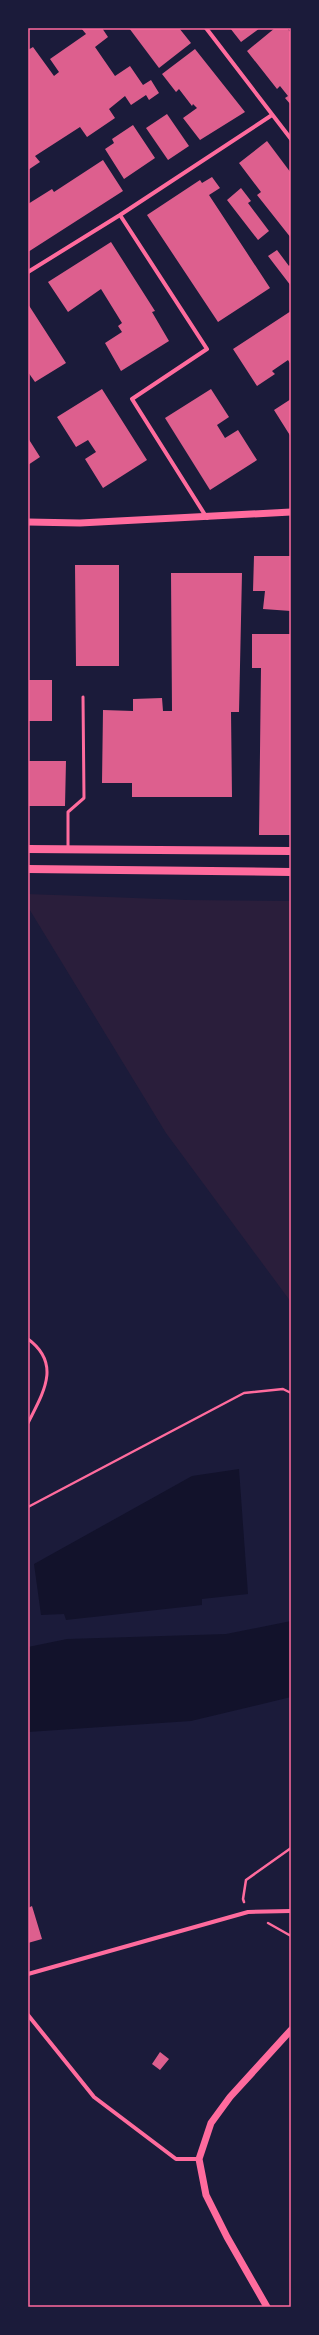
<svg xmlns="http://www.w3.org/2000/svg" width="319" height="2335" viewBox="0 0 319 2335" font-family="'PT Sans',sans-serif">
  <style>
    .green { fill: #2a1e3b }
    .water { fill: #12122b }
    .building { fill: #dd5f8e }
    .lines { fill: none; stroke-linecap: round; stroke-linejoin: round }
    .path { stroke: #ff6b9d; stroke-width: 2.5 }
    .service { stroke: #ff6b9d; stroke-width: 3 }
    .minor { stroke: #ff6b9d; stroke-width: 4 }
    .tertiary { stroke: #ff6b9d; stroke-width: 7 }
    .secondary { stroke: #ff6b9d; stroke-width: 8 }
    .neatline { fill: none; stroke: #ff6b9d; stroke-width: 1.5 }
  </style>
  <rect width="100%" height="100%" fill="#1b1b3a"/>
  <path class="green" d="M28,894L187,900L291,901V1302L166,1133L28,907Z"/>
  <path class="water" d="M239,1469L248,1594L202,1599V1605L66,1620L64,1614L41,1615L34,1564L192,1476Z
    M291,1621V1697L191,1721L28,1732V1647L67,1639L226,1634Z"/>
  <path class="building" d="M81,28H102L108,37L95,47L115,76L130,66L143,85L151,80L159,93L149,100L146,95L131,105L125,96L109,109L115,118L87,137L80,127L35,156L40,162L28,170V50L33,47L54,76L59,72L50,59L86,34Z
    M129,28H179L191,43L159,68Z
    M230,28H260L241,42Z
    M275,28H287L291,33V105L285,98L288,96L280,86L277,89L247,51Z
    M195,49L245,112L200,140L183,118L197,108L193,104L192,106L179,89L176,92L162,74Z
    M167,114L189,146L168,160L146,128Z
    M133,125L155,158L124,179L105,149L114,143L112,139Z
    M267,141L291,173V238L257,195L261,192L239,163Z
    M103,160L123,191L28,252V204L52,189L54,192Z
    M212,177L220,188L209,195L270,288L218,322L147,215L200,180L202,183Z
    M241,188L251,201L248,203L269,231L258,240L227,200Z
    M111,242L155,311L152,312L169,341L121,371L105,343L122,332L118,326L122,323L101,289L68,312L48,282Z
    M277,250L289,266L291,264V286L268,256Z
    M28,304L66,363L35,382L28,372Z
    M291,311V365L288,360L272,371L275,374L257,386L233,349Z
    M102,389L147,460L103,488L85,459L96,452L88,440L76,447L57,417Z
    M211,389L229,417L217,425L225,438L238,430L257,460L210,490L165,418Z
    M291,399V437L274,410Z
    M28,438L40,457L28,465Z
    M254,556H291V611L263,609L265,591H253Z
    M75,565H119V666H76Z
    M171,573H242L239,712H231L232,797H132V783H102L103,710L133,711V699L162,698L163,711H172Z
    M252,634H291V835H259L261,668H252Z
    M28,680H52V721H28Z
    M28,761H66L65,806H28Z
    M32,1906L42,1939L28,1943V1908Z
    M160,2052L169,2059L160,2070L152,2064Z"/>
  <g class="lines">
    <path class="path" d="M28,1507L244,1393L283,1389L291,1393
      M244,1902L243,1899L246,1880L291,1848
      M268,1923L291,1936"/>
    <path class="service" d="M68,848V812L84,798L83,697
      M28,1339C62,1364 43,1393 28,1423"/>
    <path class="minor" d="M206,28L291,139
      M120,215L207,349L132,399L207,518
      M28,272L120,215L272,115
      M28,1974L248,1912L291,1911
      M28,2015L94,2097L176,2159H199"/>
    <path class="tertiary" d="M28,522L80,523L291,512
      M267,2307L227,2237L206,2195L199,2159L211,2123L230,2097L291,2030"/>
    <path class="secondary" d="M28,849L291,851
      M28,869L291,872"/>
  </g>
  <rect width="319" height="2335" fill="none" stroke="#1b1b3a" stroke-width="58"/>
  <rect x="29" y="29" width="261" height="2277" class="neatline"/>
</svg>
